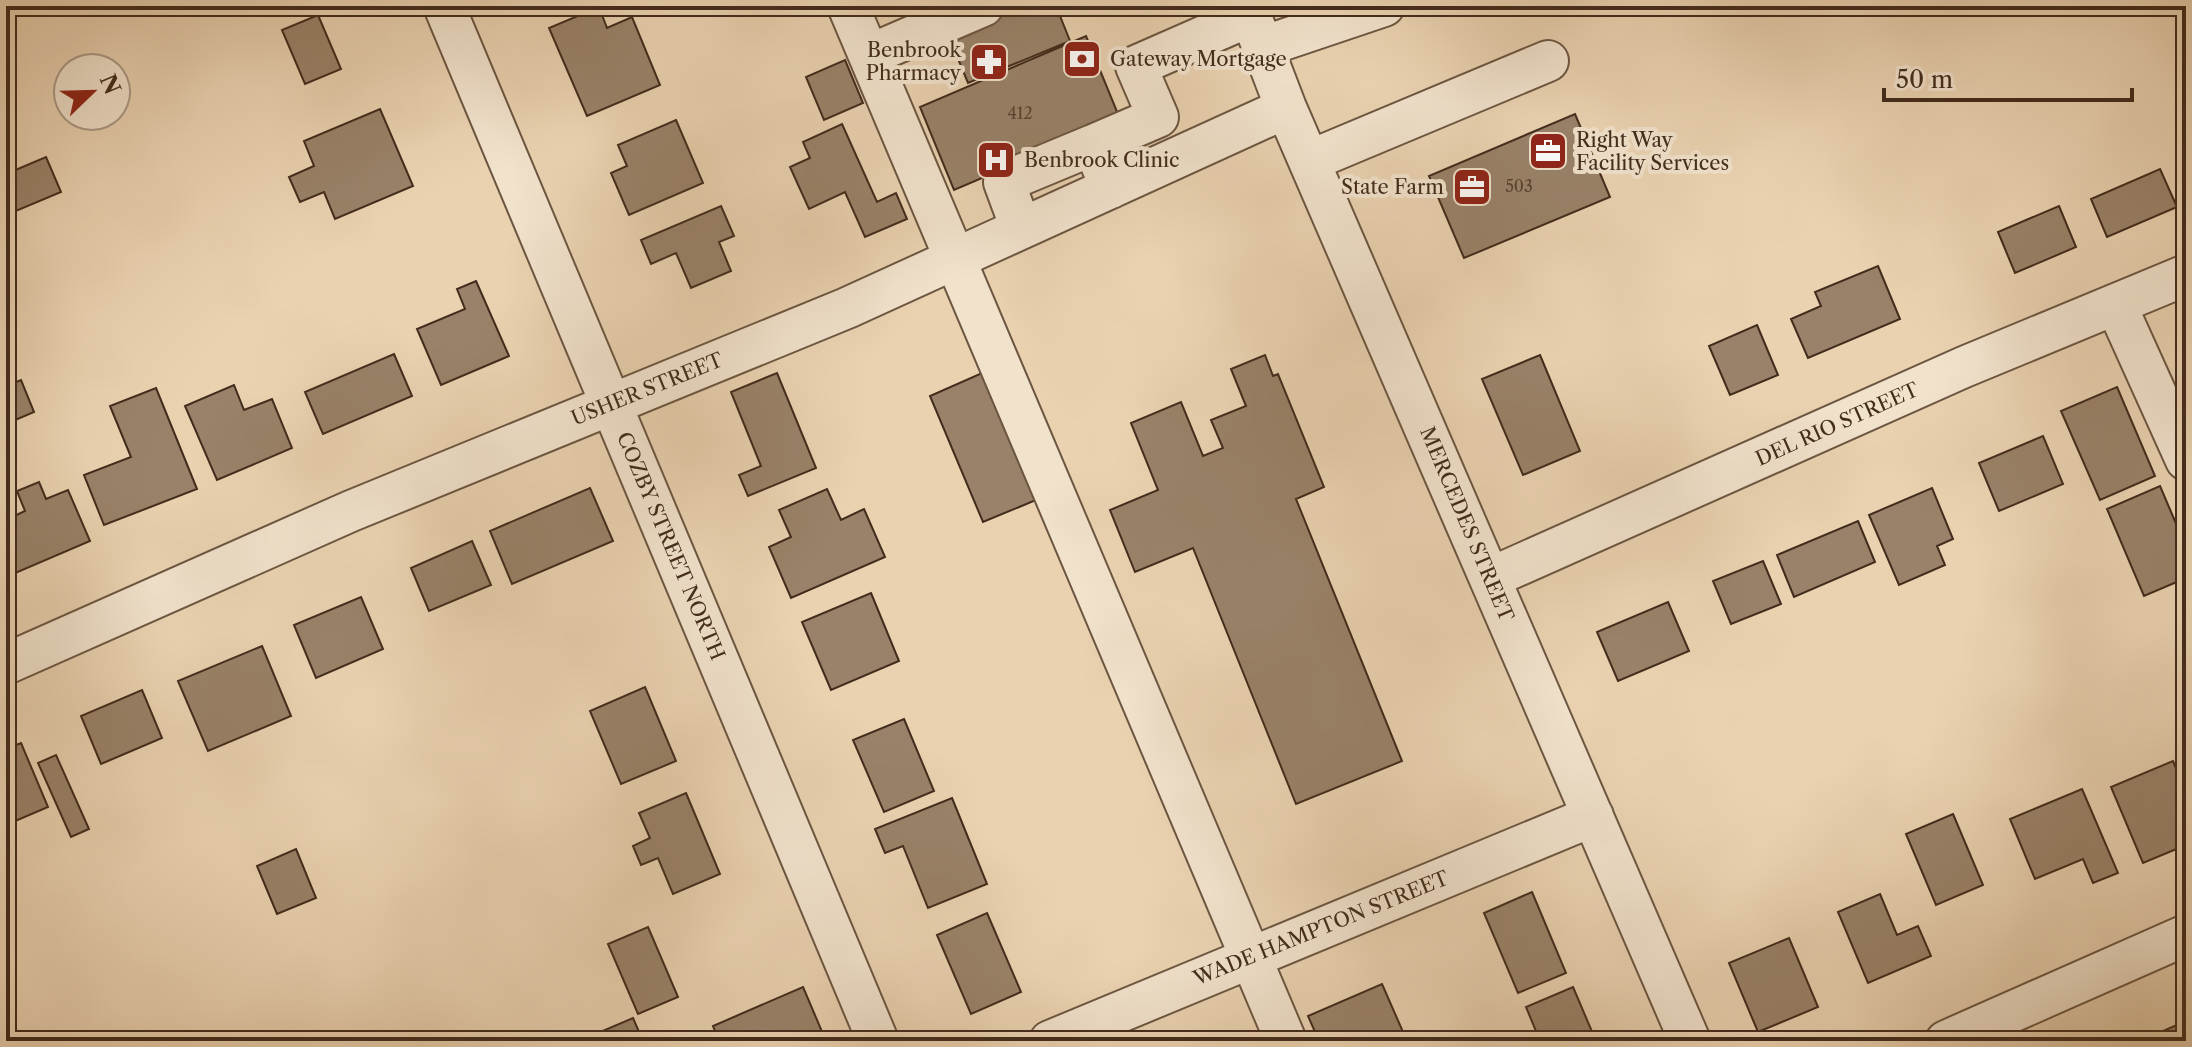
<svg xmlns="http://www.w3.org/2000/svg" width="2192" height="1047" viewBox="0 0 2192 1047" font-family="'Libre Caslon Text',serif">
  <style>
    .building { fill: #998269; stroke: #422c1c; stroke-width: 2 }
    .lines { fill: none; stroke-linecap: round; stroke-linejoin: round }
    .minor-casing { stroke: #6c5641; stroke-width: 44 }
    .minor { stroke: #f1e2cc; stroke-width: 40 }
    .labels { text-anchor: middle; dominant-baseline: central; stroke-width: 8; stroke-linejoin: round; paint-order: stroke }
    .number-label { font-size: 16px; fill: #58422f }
    .poi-label { font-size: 20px; fill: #422c1c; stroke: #f1e2cc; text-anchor: start }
    .street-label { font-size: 20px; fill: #422c1c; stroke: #f1e2cc }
  </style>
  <rect width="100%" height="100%" fill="#ead2b1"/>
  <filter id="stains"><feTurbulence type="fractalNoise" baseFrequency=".0025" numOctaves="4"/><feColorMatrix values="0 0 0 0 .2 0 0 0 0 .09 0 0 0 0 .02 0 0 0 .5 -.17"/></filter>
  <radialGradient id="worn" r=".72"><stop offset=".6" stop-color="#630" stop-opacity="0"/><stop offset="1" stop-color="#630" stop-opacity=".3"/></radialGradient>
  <path class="building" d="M903,6H944L909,21Z
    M1011,6H1056L1070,41L968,83L947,32Z
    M599,7L607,28L632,17L660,85L587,116L549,28Z
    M318,15L341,69L305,84L282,30Z
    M1086,36L1120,119L954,190L920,107Z
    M845,60L863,103L824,120L806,77Z
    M380,109L413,186L335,219L324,192L300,202L289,177L314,166L304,141Z
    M1575,114L1610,197L1464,258L1429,176Z
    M676,120L703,183L629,215L611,173L627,166L618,145Z
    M842,124L877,202L896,193L907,219L865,237L845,192L809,209L790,167L810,158L803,142Z
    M46,157L61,192L11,213L6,202V174Z
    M2160,169L2177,207L2107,237L2091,199Z
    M721,206L734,236L719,242L731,271L691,288L676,253L651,264L641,240Z
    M2059,206L2076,247L2015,273L1998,232Z
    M1878,266L1900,319L1808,358L1791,319L1821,306L1815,292Z
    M476,281L509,356L441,385L417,329L465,309L457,289Z
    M1757,325L1778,375L1730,395L1709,346Z
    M394,354L412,396L323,434L305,392Z
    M1265,355L1273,376L1278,374L1324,487L1296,499L1402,761L1296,804L1193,548L1135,572L1110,510L1158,490L1131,423L1181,402L1203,456L1223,448L1211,420L1246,406L1231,369Z
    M1540,355L1580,451L1523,475L1482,379Z
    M777,373L816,468L748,496L739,475L761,466L731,392Z
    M982,373L1036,500L983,522L930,396Z
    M21,380L34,412L6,424V386Z
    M234,385L244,410L272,399L292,448L217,480L185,406Z
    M2117,387L2155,476L2100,500L2061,411Z
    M156,388L197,489L104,525L84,475L131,457L110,406Z
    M2043,436L2063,484L1999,511L1979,463Z
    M39,482L46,499L68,490L90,541L6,577V520L25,511L17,491Z
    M2160,486L2186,547V578L2144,596L2107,509Z
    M590,488L613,541L512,584L490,531Z
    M1932,488L1953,539L1937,546L1945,565L1899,585L1869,515Z
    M827,489L841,520L864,509L885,557L791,598L769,547L791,537L779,510Z
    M1858,521L1875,562L1794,597L1777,555Z
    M472,541L491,585L429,611L411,568Z
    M1763,561L1781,604L1731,624L1713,581Z
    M871,593L899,661L831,690L802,622Z
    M361,597L383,649L316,678L294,625Z
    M1668,602L1689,651L1618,681L1597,632Z
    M262,646L291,716L208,751L178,681Z
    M645,687L676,761L621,784L590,711Z
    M142,690L162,738L101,764L81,716Z
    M904,719L934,791L884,812L853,740Z
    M21,743L48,807L6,825V749Z
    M56,755L89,829L71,837L38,763Z
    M2173,761L2186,792V845L2143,863L2111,787Z
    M2082,789L2118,873L2093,883L2083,859L2035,879L2010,819Z
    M686,793L720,874L673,894L658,858L641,865L633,846L650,838L639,813Z
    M952,798L987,884L928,908L903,846L885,853L875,829Z
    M1953,814L1983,885L1936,905L1906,834Z
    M296,849L316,898L277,914L257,866Z
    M1532,892L1566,973L1518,993L1484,913Z
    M1880,894L1897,935L1918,926L1931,956L1868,983L1838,912Z
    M987,913L1021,992L971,1014L937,935Z
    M648,927L678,997L638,1014L608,944Z
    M1789,938L1818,1007L1758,1032L1729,963Z
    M1382,984L1407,1041H1319L1308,1016Z
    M803,987L826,1041H719L713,1026Z
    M1573,987L1596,1041H1540L1526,1007Z
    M633,1018L643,1041H587L586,1038Z
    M2186,1021V1041H2140Z"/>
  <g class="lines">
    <defs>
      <path id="minor" d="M444,6L878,1041
        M848,6L1286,1041
        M1247,6L1286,108L1690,1041
        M1262,47L1384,6
        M869,55L983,6
        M1309,161L1548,61
        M1111,188L1093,145L1158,117L1136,66L1250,16
        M1021,228L1004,182L1093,145
        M2116,305L2186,460
        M1490,578L1964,367L2186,275
        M6,664L351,511L847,308L1286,108
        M1050,1041L1593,816
        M1946,1041L2186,935"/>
    </defs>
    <use href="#minor" class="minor-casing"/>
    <use href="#minor" class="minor"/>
  </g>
  <defs>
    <symbol id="bank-square" viewBox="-11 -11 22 22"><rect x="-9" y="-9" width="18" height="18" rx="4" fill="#8f2418" stroke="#f1e2cc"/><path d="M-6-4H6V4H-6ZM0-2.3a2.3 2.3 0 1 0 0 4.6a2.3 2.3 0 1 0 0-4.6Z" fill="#fff"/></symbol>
    <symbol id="pharmacy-square" viewBox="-11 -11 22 22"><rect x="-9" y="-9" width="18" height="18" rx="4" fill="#8f2418" stroke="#f1e2cc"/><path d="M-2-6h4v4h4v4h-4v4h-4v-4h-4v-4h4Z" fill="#fff"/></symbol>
    <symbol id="office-square" viewBox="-11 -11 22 22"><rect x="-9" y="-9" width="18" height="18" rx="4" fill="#8f2418" stroke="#f1e2cc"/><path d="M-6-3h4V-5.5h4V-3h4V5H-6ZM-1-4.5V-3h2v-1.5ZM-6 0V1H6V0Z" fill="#fff"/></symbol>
    <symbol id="hospital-square" viewBox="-11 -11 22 22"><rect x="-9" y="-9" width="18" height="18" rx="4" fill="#8f2418" stroke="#f1e2cc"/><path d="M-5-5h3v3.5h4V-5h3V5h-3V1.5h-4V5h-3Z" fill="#fff"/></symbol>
  </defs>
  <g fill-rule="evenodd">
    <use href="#bank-square" x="1060" y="37" width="44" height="44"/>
    <use href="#pharmacy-square" x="967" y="40" width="44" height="44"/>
    <use href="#office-square" x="1526" y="129" width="44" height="44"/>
    <use href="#hospital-square" x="974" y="138" width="44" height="44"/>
    <use href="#office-square" x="1450" y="165" width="44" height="44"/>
  </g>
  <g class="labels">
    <g class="number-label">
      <text x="1020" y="113">412</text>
      <text x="1519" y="186">503</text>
    </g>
    <g class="poi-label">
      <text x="961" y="50" text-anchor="end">Benbrook<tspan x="961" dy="23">Pharmacy</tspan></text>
      <text x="1110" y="59">Gateway Mortgage</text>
      <text x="1576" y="140">Right Way<tspan x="1576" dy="23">Facility Services</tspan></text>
      <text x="1024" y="160">Benbrook Clinic</text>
      <text x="1444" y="187" text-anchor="end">State Farm</text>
    </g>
    <g class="street-label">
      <text transform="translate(647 389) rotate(-22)">USHER STREET</text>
      <text transform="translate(1837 424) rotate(-24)">DEL RIO STREET</text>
      <text transform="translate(1467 524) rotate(67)">MERCEDES STREET</text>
      <text transform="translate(671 546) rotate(67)">COZBY STREET NORTH</text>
      <text transform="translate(1321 928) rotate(-22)">WADE HAMPTON STREET</text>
    </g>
  </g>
  <rect width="2192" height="1047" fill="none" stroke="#ead2b1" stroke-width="32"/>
  <rect x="8" y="8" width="2176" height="1031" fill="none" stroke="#422c1c" stroke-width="4"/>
  <rect x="16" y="16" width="2160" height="1015" fill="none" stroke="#422c1c" stroke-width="2"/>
  <g transform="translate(92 92) rotate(67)"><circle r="38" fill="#f1e2cc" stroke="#ab9986" stroke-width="2"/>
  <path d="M0-6L14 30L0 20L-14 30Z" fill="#8f2418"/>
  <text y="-12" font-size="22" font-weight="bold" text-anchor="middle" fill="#422c1c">N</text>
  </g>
  <path d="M1884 88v12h248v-12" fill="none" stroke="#422c1c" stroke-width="4"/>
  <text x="1896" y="88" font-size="24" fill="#422c1c" stroke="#f1e2cc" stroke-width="6" paint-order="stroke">50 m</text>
  <rect width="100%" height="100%" filter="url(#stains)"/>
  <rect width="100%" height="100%" fill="url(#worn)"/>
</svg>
